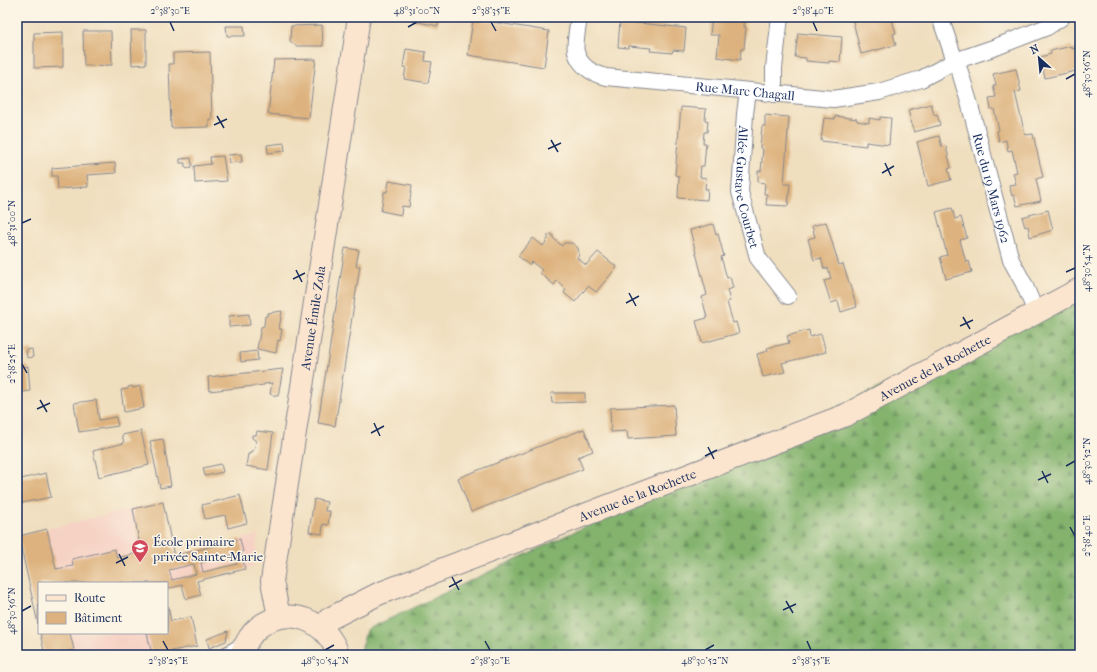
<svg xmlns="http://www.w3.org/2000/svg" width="1097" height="672" viewBox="0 0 1097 672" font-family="'IM FELL French Canon',serif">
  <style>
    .built { fill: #f6d2c4 }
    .forest { fill: url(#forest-firs); stroke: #4f7166 }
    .building { fill: #ddb27e; fill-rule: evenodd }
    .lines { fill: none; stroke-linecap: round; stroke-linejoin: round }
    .street-casing { stroke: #86878e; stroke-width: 18 }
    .secondary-casing { stroke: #86878e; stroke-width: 24 }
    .street { stroke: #fff; stroke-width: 16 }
    .secondary { stroke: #fbe5cf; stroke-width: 22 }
    .ticks { fill: none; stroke: #1b2f5e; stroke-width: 1.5 }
    .labels { text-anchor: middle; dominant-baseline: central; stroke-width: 3; stroke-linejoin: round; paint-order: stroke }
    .street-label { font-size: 13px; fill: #1b2f5e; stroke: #fcf5e5 }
    .poi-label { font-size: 13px; fill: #1b2f5e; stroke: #fcf5e5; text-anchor: start }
    .neatline { fill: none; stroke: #1b2f5e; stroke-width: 1.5 }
    .ticks-label { font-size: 10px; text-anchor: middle; fill: #1b2f5e }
  </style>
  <defs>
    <pattern id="forest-firs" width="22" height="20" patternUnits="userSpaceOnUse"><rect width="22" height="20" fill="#83b36d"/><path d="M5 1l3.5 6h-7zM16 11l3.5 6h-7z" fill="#6a925d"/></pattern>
  </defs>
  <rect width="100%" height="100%" fill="#fcf5e5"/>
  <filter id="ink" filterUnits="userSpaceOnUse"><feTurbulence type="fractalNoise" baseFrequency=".025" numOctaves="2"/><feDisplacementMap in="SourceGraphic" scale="8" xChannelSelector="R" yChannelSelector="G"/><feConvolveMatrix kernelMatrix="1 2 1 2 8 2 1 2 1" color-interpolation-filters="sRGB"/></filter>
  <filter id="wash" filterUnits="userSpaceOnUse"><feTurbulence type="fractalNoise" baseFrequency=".012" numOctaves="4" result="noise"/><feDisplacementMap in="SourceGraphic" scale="16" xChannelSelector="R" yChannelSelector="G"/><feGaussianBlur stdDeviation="0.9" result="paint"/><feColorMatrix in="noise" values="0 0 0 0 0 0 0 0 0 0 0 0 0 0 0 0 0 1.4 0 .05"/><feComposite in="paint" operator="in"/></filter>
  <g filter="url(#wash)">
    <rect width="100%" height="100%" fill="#f0dfbf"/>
    <path class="built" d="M147,505L158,559L258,535L254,566L167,589V583H39V627L19,536Z
      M167,603L178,655H45L40,633H167Z"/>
    <path class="forest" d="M1080,293V655H360L366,630Z"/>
    <g id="blocks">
      <path class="building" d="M414,17H439L438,26L413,21Z
        M712,17H745L744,27H746L744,49H741L740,60L717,57L719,35H710Z
        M852,17H891L896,33L893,34L896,45L861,54Z
        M473,19L549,31L544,67L468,55Z
        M620,21L686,28L684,51L673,50L672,53L650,51L651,48L629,46L628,48L618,47Z
        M322,25L323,46H296L290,41L291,26Z
        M226,26H244L245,36H227Z
        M131,30H146V64L132,65Z
        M83,31H111L112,65L84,66Z
        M63,32V67L34,68V33Z
        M798,33L842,37L840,62L829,61V63L806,61V58L795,57Z
        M1072,46V49L1080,47V70L1045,78L1040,57L1051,54L1050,51Z
        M406,49L426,52L425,61L432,62L428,83L404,79L406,67H403Z
        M210,52L212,119H209V127L171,128L169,64H173V53Z
        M316,59L309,118L268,114L274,60Z
        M1016,69L1021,91L1015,92L1025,135L1033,134L1043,177L1036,179L1041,201L1017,206L1014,195L1012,196L1009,185L1016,184L1013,173L1017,172L1012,150L1008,151L1006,140L999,142L997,131L999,130L994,109H991L989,98L996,97L993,86L996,85L993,74Z
        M931,104L934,115L937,114L940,125L914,132L908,110Z
        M681,107L706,109L705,120L708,121L707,132H704L703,143H706L704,166H701L700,177L706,178L705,189H708L707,200L678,198L679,176L675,175Z
        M765,115L789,117L784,184H790L788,206L766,205L767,194H764L765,183L758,182V171H761L763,149L760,148L762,126H765Z
        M835,116L857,119V121L869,123V118L880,120V117L891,118L889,145L866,142V146L821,141L824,118L835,119Z
        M939,136L942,147L946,146L951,168L948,169L951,180L928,186L917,142Z
        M284,143L285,151L268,153L267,145Z
        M241,154L242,162L229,163L228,155Z
        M223,156L227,181L195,183L194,166L211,164L210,157Z
        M191,158L192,165L190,168L185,167V163H180V159Z
        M115,163L116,173L87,175L88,187L58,189L57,176H52V168Z
        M389,181L412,185L409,207L402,206L401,215L381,211L384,192H387Z
        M952,208L955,219L961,217L967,238L960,240L966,262L969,261L972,272L946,279L940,257L947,255L936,212Z
        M1048,210L1053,230L1030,237L1028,226L1025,227L1022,217Z
        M826,222L839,265L843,264L857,307L841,312L838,301L831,303L824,281L831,279L828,268L824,269L821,258L814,260L808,239L815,237L812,226Z
        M713,224L716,235L718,234L724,256L721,257L727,278L730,277L733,288L727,290L730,301L727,302L733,323L736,322L739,333L702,343L696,321L707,318L702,297L707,295L690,230Z
        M551,234L553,235V238L562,246L564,243H572L578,248L579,255L577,258L586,265L598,252L617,267L596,292L588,286L575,302L564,293L566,289L557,281L554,285L540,273L542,270L532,262L529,265L518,256L533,238L543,246L548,239V235Z
        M345,248L359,250L356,266H360L335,426L318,423Z
        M282,311L279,329H282L280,341L278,340L276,353L257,349L261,327L264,326L265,316H267L268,313Z
        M249,314L250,325L229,327V316Z
        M809,330L810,337L821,334L826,352L782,363L785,372L763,377L757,354L768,351L767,348L789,343L787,336Z
        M32,349L33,357L27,358L26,350Z
        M257,351L258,360L241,362L240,353Z
        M28,366L30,391L17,393V368Z
        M283,369L278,396L270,394L272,383L264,384V385L209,391L208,377Z
        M132,386L133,388L140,386L144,408L124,412L121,390L128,389V387Z
        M551,393H585V402L552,403Z
        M96,400L99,420L116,417L118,426L79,432L74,403Z
        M674,405L676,436L628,439L627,431L611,432L610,408Z
        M584,429L593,451L578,457L583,469L471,512L458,478Z
        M141,431L149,465L99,477L93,451L124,443L122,435Z
        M257,431L273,433L268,470L246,466L248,454H250L251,451H253L255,447L256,441L252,438V435H256Z
        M163,439L171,486L160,488L150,441Z
        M221,464L223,472L205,476L203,468Z
        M46,473L51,497L22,503L17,480Z
        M240,495L247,523L228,528L225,515L205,519L202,505Z
        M314,499L327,502L325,511H330L328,525L323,524L322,534L309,532Z
        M163,502L174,556L240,539L243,552L241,553L245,569L197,581L201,595L186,599L182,585L167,589V583H123V582L118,583H39L38,624L19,538L17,539V531L19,536L47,529L56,569L73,566L72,559L115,549L117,558L141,552L133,509ZM235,554L237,564L203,572L201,563ZM194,564L196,574L172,580L169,570Z
        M168,606L171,621L191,617L197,646L152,655L147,633H167Z
        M228,631L226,641L209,648L207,639Z
        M40,633H70L74,650L53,655H45Z"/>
    </g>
  </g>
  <g filter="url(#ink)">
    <use href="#blocks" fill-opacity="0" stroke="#86878e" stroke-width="1"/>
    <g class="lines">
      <defs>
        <g id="street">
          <path id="s1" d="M579,17C578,26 574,44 576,52C580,66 593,74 606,77L833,99L879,92L921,79L955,61L996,47L1047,27L1062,17"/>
          <path id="s2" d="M940,17L955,61L960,72L969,102L1011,260L1024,284L1036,312"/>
          <path id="s3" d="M748,91L745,114L740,192L758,258L788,296"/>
          <path d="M774,94V68L780,17"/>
          <path d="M227,655L245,644"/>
        </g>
        <g id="secondary">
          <path id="s4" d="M279,617L272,581L359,17"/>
          <path id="s5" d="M322,629L329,619L378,594L846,415L1080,289"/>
          <path d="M241,655C245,644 250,634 259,627C289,604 328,621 338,655"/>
        </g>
      </defs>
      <use href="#street" class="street-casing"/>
      <use href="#secondary" class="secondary-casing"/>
      <use href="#street" class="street"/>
      <use href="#secondary" class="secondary"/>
    </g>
  </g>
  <path class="ticks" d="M170,22L174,31M491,22L496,31M813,22L817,31M408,27L417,22M1066,79L1075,74M217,116L224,128M214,125L227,119M551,140L558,152M548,149L561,143M885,163L891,176M882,173L894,166M22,223L31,219M296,270L302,282M1066,272L1075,268M293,279L305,273M629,293L636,306M626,303L639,296M963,317L970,329M960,326L973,320M22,364L27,373M40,400L47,412M37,409L50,403M374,423L380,436M371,433L384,426M708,447L714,459M705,456L717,450M1066,466L1075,461M1042,471L1048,483M1038,480L1051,474M1070,527L1075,536M119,554L125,566M116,563L128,557M452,577L459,590M449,587L462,580M786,601L793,613M783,610L796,604M22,611L31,606M163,641L168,650M485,641L490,650M807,641L811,650M325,650L334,645M705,650L714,645"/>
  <defs>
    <symbol id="school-pin" viewBox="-11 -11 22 30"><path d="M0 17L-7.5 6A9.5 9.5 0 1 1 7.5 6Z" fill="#d1495b" stroke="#fcf5e5"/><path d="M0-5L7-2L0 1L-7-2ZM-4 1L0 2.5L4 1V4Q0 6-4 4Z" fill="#fff"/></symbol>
  </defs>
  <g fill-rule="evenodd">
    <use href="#school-pin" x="130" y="538" width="20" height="27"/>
  </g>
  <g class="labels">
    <g class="street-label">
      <text stroke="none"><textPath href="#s1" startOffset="216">Rue Marc Chagall</textPath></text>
      <text stroke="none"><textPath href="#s3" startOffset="97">Allée Gustave Courbet</textPath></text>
      <text stroke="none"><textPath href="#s2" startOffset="179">Rue du 19 Mars 1962</textPath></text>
      <text stroke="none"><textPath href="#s4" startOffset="303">Avenue Émile Zola</textPath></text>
      <text stroke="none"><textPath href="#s5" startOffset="669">Avenue de la Rochette</textPath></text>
      <text stroke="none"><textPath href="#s5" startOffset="345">Avenue de la Rochette</textPath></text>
    </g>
    <g class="poi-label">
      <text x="153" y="541">École primaire<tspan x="153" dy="15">privée Sainte-Marie</tspan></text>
    </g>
  </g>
  <rect width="1097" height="672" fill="none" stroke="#fcf5e5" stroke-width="44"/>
  <rect x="38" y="582" width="130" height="52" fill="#fcf5e5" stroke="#a2a6af"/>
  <rect x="46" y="595" width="20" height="6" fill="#fbe5cf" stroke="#a2a6af"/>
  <text x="74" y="602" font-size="12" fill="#1b2f5e">Route</text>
  <rect x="46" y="612" width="20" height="12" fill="#ddb27e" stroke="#a2a6af"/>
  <text x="74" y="622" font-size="12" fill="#1b2f5e">Bâtiment</text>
  <g transform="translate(1039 58) rotate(333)" stroke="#fcf5e5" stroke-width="3" paint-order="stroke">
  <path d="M0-3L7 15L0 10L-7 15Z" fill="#1b2f5e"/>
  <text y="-6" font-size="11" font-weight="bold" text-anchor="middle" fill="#1b2f5e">N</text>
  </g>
  <rect x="22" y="22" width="1053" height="628" class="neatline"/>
  <g class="ticks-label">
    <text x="170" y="14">2°38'30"E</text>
    <text x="417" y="14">48°31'00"N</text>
    <text x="491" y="14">2°38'35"E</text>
    <text x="813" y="14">2°38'40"E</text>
    <text transform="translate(1086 74) rotate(-90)" y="4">48°30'56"N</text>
    <text transform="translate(11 223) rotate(-90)" y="4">48°31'00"N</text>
    <text transform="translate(1086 268) rotate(-90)" y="4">48°30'54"N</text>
    <text transform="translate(11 364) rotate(-90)" y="4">2°38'25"E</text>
    <text transform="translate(1086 461) rotate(-90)" y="4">48°30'52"N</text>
    <text transform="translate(1086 536) rotate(-90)" y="4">2°38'40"E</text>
    <text transform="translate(11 611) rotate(-90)" y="4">48°30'56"N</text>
    <text x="168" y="664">2°38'25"E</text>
    <text x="325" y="664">48°30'54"N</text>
    <text x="490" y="664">2°38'30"E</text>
    <text x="705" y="664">48°30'52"N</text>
    <text x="811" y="664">2°38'35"E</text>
  </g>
</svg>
